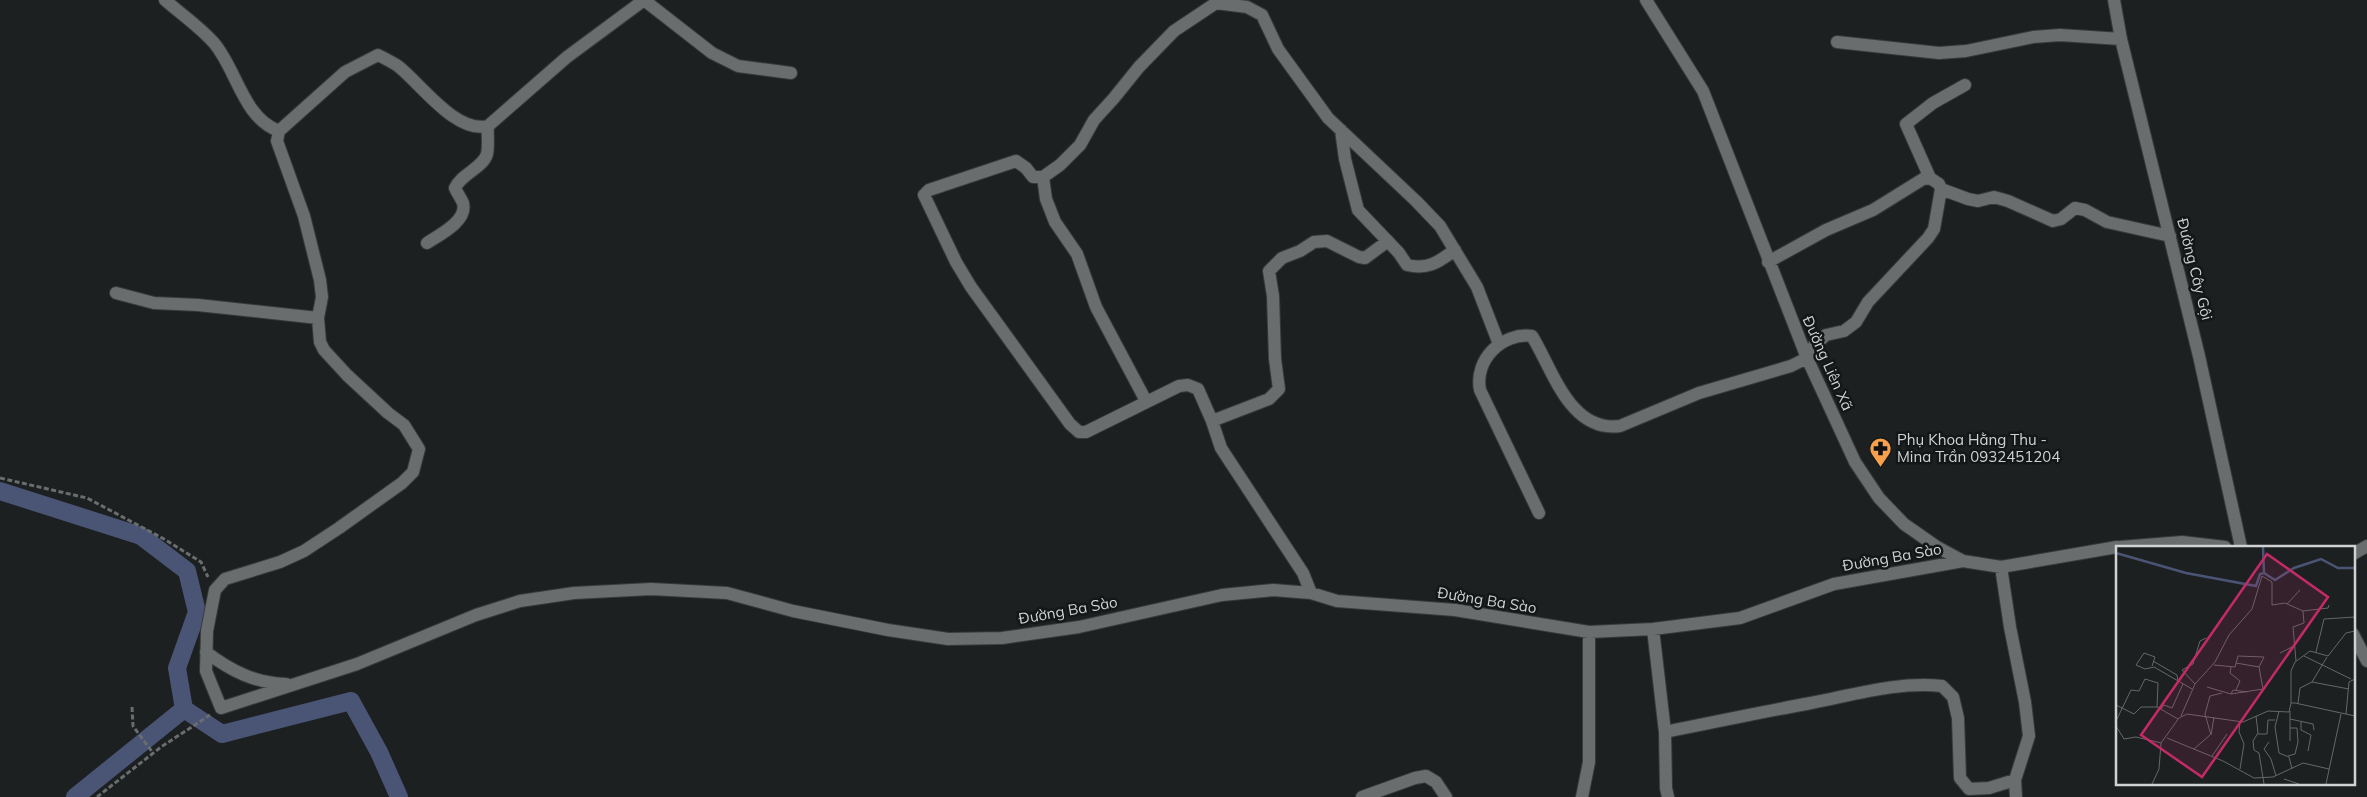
<svg xmlns="http://www.w3.org/2000/svg" width="2367" height="797" viewBox="0 0 2367 797" font-family="Mulish,sans-serif">
  <style>
    .lines { fill: none; stroke-linecap: round; stroke-linejoin: round }
    .canal { stroke: #4a5475; stroke-width: 18 }
    .minor-casing { stroke: #383a3b; stroke-width: 14 }
    .path { stroke: #6a6d6e; stroke-width: 3; stroke-dasharray: 5 2.5; stroke-linecap: butt }
    .minor { stroke: #696d6e; stroke-width: 12 }
    .labels { text-anchor: middle; dominant-baseline: central; stroke-width: 5; stroke-linejoin: round; paint-order: stroke }
    .street-label { font-size: 15px; fill: #d0d2d3; stroke: #141718 }
    .poi-label { font-size: 15px; fill: #d0d2d3; stroke: #141718; text-anchor: start }
    .inset-river { fill: none; stroke: #4a5475; stroke-width: 2.5 }
    .inset-road { fill: none; stroke: #656768; stroke-width: 1 }
    .view { fill: #c32b67; fill-opacity: 0.15; stroke: #c32b67; stroke-width: 2.5 }
    .inset-edge { fill: none; stroke: #d0d2d3; stroke-width: 2.5 }
  </style>
  <rect width="100%" height="100%" fill="#1d2021"/>
  <g class="lines">
    <path class="canal" d="M0,491L141,536L187,571L197,612L177,668L184,709L222,734L351,701L379,752L399,797
      M75,797L184,709"/>
    <defs>
      <path id="minor" d="M165,0C181,14 200,27 214,43C237,70 243,118 279,131
        M644,0L567,57L488,126C456,134 421,84 398,66C392,62 384,58 378,55L345,72L279,131L277,141L304,216L320,280L322,297L318,318L320,342L324,350L347,375L388,413L404,425L419,449L413,472L402,483L339,528L304,551L280,562L225,579L215,590L207,631L206,671L221,708L357,664L476,615L520,601L574,593L651,589L727,593L793,611L888,630L948,639L1002,638L1079,627L1222,595L1273,590L1311,593L1337,601L1455,610L1589,632L1653,629L1740,618L1834,584L1963,561
        M644,0L712,53L738,66L791,73
        M1646,0L1703,91L1807,358L1855,462L1879,498L1904,524L1937,547L1963,561L2001,567L2117,547
        M2114,0L2121,39L2199,356L2241,547
        M1837,42L1939,53L1966,51L2033,37L2060,35L2121,39
        M1341,130L1345,159L1358,210L1399,253L1407,265C1429,270 1438,262 1455,250
        M1043,177L1046,199L1055,222L1077,254L1096,307L1146,401
        M1930,178L1906,124L1933,103L1965,85
        M1941,189L1968,199L1978,201L1994,197L2008,201L2053,221L2061,219L2075,208L2085,210L2107,222L2170,236
        M427,243C439,235 468,221 463,203C461,198 457,193 455,188C461,174 483,168 487,154C489,145 487,134 488,126
        M116,293L154,303L198,305L318,318
        M1212,421L1269,399L1279,389L1275,359L1273,296L1269,271L1282,258L1300,251L1314,242L1327,241L1359,257L1365,258L1388,241
        M1539,513L1480,390C1474,360 1502,332 1532,336C1553,370 1570,433 1620,426L1699,393L1791,366L1807,358L1815,344L1826,335L1844,331L1856,322L1868,302L1928,238L1934,229L1941,189L1939,184L1930,178L1923,179L1873,210L1826,230L1768,262
        M2120,547L2182,542L2225,547
        M2353,554L2367,546
        M2001,567L2010,627L2025,702L2029,736L2015,780L2016,797
        M1311,593L1303,573L1221,448L1212,421L1198,389L1188,385L1179,386L1086,432H1079L1070,424L971,287L956,262L924,195L929,190L1016,161L1026,168L1033,177H1043L1060,165L1080,145L1094,120L1114,98L1139,67L1174,31L1216,3L1247,7L1262,15L1278,49L1328,118L1416,201L1440,226L1477,287L1499,344
        M1653,629L1665,732L1666,788L1668,797
        M2353,634L2367,661
        M206,652C231,671 255,683 286,684
        M1665,732C1714,722 1762,712 1811,703C1853,695 1899,681 1942,686L1953,697L1958,718L1960,778L1969,789L1989,788L2015,780
        M1362,797L1415,778L1426,776L1436,782L1446,797
        M1582,797L1589,762V632"/>
    </defs>
    <use href="#minor" class="minor-casing"/>
    <path class="path" d="M0,478L87,498L164,539L201,562L208,577
      M132,707L133,726L153,753
      M97,797L161,747L210,715"/>
    <use href="#minor" class="minor"/>
  </g>
  <defs>
    <symbol id="pharmacy-pin" viewBox="-11 -11 22 30"><path d="M0 17L-7.5 6A9.5 9.5 0 1 1 7.5 6Z" fill="#f9a04c" stroke="#141718"/><path d="M-2-6h4v4h4v4h-4v4h-4v-4h-4v-4h4Z" fill="#111"/></symbol>
  </defs>
  <g fill-rule="evenodd">
    <use href="#pharmacy-pin" x="1868" y="436" width="25" height="34"/>
  </g>
  <g class="labels">
    <g class="street-label">
      <text transform="translate(2195 269) rotate(76)">Đường Cây Gội</text>
      <text transform="translate(1828 363) rotate(66)">Đường Liên Xã</text>
      <text transform="translate(1892 557) rotate(-10)">Đường Ba Sào</text>
      <text transform="translate(1487 600) rotate(9)">Đường Ba Sào</text>
      <text transform="translate(1068 610) rotate(-10)">Đường Ba Sào</text>
    </g>
    <g class="poi-label">
      <text x="1897" y="439">Phụ Khoa Hằng Thu -<tspan x="1897" dy="17">Mina Trần 0932451204</tspan></text>
    </g>
  </g>
  <g transform="translate(2116 546)">
    <rect width="239" height="239" fill="#1d2021"/>
    <path class="inset-river" d="M147,1L148,27M0,7L70,27L140,40L144,28L148,27L159,34L178,22L205,13L222,22H239"/>
    <path class="inset-road" d="M171,58L184,44M187,65L212,62L213,59M200,106L208,73L239,71M164,107L178,100M188,110L235,133M37,115L61,129L62,135M120,117L143,121M36,120L39,111L28,107L20,119L29,123L38,121L76,143M115,121L114,127L124,135L120,144M196,136L211,111M79,138L66,124L77,118L84,95L90,92M91,141L115,148L147,143L143,121L148,111L122,110L119,121L98,119M115,148L117,144L131,146M175,157V125L179,116L194,105L212,110L230,87L239,85M182,157L184,142L196,136L233,143M0,159L18,168L25,161H41L62,173M45,163L48,159L56,162L67,138M163,165L159,181L163,207L173,211L176,223M174,165V195M230,168L233,136L239,133M65,170L79,138L99,116L113,89L136,63L146,30L156,36V59L169,57L187,65L188,77L177,81L180,115M140,170L142,187L137,195L138,204L143,207L148,238M98,171L95,189L89,168L94,150L106,147M174,173L197,178L198,184M0,175L15,144L23,145L29,133L42,137L41,161M185,176V184L195,189L192,205M0,180L8,193L20,191L45,197M142,188H151L152,174H159M51,192L107,215L138,232L157,231L187,217L213,223M153,196L148,203L155,213L160,230M78,203L94,189M96,210L111,188M172,210L179,208L182,196L181,182H174M124,223L128,198L123,186L124,176M168,233L183,238M36,238L43,223L45,197L63,172L71,168L127,176L152,165L173,166L175,157H179L239,170M210,238L225,168"/>
    <path class="view" d="M151,8L212,51L86,231L25,189Z"/>
    <rect width="239" height="239" class="inset-edge"/>
  </g>
</svg>
